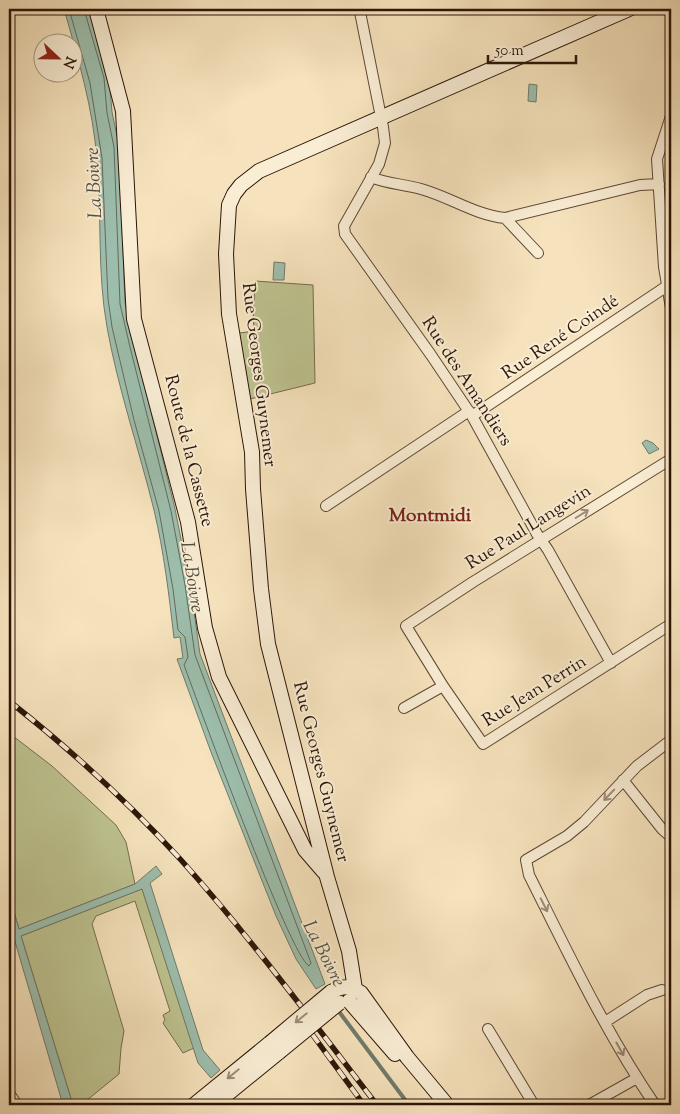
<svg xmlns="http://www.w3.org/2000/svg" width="680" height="1114" font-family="'Sorts Mill Goudy',serif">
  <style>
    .green { fill: #bdc390; stroke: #746c4c }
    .water { fill: #9dbead; stroke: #707a6b }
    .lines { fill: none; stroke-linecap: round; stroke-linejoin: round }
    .shore { stroke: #646a5a; stroke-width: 1 }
    .stream { stroke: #707a6b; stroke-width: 4 }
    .street-casing { stroke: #5e4835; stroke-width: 12 }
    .secondary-casing { stroke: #2c1508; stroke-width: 16 }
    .street { stroke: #f9edd4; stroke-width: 10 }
    .secondary { stroke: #f9edd4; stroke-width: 14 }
    .rail-casing { stroke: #2c1508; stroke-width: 5.5 }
    .rail { stroke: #f9edd4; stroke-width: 4; stroke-dasharray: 11; stroke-linecap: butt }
    .secondary-bridge-casing { stroke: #2c1508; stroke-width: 16; stroke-linecap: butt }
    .secondary-bridge { stroke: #f9edd4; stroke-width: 14 }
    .oneway { stroke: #9d8c78 }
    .labels { text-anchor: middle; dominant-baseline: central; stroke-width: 4; stroke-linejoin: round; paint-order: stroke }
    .street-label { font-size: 18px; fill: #2c1508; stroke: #f9edd4 }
    .water-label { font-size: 19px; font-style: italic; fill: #545042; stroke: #f9edd4 }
    .neighbourhood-label { font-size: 19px; font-weight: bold; fill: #7a1f14; stroke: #f9edd4 }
  </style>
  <rect width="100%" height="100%" fill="#f6e3bd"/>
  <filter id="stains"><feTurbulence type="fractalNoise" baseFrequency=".004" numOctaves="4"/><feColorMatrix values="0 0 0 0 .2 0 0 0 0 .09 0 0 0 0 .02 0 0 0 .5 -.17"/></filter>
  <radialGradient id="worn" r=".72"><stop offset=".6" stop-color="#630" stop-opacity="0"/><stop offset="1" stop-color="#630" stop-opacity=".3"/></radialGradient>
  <path class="green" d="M 255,281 L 313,285 L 315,383 L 250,399 L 239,333 L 255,331 L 253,320 Z
    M 9,733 L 52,766 L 116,825 L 126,842 L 135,884 L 19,929 L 9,895 Z
    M 142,889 L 194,1048 L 183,1053 L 163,1023 L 165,1020 L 163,1015 L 170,1011 L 135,901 L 96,916 L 92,924 L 124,1031 L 121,1048 L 119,1074 L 81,1105 L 73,1105 L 21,936 Z"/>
  <path class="water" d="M 64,9 L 89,9 L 109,77 L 112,112 L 119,146 L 125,303 L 135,346 L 175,509 L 190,584 L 200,654 L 325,984 L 316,989 L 296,959 L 276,916 L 211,752 L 177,659 L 183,658 L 180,637 L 174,638 C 169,595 164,552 154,510 C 139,449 118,389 107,327 C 97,272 102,216 97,160 C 93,108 78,58 64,9 Z
    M 529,84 L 537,85 L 536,102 L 528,101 Z
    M 274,262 L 285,263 L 284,280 L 273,280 Z
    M 646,440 L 653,443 L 659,449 L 649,454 L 642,443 Z
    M 156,866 L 162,874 L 150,883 L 203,1050 L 220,1070 L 211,1078 L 198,1063 L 142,889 L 21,936 L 73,1105 L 63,1105 L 9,921 L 9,895 L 19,929 L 135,884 Z"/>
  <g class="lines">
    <path class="shore" d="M 69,9 L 90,83 L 102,158 L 108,299 L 112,327 L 134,420 L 159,511 L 173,589 L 178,630 L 185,637 L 188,657 L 184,665 C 198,703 290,956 309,966 L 311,963 L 195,655 L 185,585 L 171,511 L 130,347 L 120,304 L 114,147 L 107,113 L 104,78 L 84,9"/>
    <path class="stream" d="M 337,1009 L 409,1105"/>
    <defs>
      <path id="street" d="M 362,9 L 360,12 L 383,127 L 385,143 L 379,164 L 344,226 L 345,234 L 431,355 L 472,416 L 537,534 L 548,550 L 611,663
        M 671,116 L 657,159 L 664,267 L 671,308
        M 371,177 C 387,184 404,184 421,189 C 450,197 475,215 505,218 L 640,185 L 659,184
        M 505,218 L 538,253
        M 472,416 L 667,286
        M 671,459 L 473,582 L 406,626 L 443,686 L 483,744 L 671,624
        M 326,506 L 469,411
        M 404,708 L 443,686
        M 623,780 L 662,829 L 671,837
        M 605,1022 L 647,995 L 662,990
        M 488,1029 L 534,1105
        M 9,1093 L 17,1105
        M 589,1105 L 637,1078
        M 655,1105 C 606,1033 568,953 529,875 L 526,860 L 567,836 L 584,822 L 637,766 L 671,740"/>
      <path id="secondary" d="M 96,9 L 123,111 L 134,319 L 188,522 L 205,628 L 219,677 L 305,850 L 324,872
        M 355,989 L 349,951 L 327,877 L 268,644 L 261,589 L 253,489 L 252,452 L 229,314 L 226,254 L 229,205 L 234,194 L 241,185 L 259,171 L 629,9
        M 331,992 C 342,986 350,985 361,993 L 407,1057 L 447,1105
        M 349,1001 L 395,1054
        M 194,1105 L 270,1043
        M 214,1105 L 279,1052"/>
    </defs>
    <use href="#street" class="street-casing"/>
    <use href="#secondary" class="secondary-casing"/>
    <use href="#street" class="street"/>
    <use href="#secondary" class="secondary"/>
    <defs>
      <path id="rail" d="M 9,701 C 70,749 128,802 181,860 C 251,938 313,1022 377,1105
        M 312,1034 L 364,1105"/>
    </defs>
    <use href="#rail" class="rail-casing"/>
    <use href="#rail" class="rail"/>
    <defs>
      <path id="secondary-bridge" d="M 270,1043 L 331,992
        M 279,1052 L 339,1003"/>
    </defs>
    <use href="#secondary-bridge" class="secondary-bridge-casing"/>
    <use href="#secondary-bridge" class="secondary-bridge"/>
  </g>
  <defs><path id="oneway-shaft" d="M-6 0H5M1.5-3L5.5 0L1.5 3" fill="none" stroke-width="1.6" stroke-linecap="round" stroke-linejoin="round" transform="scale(1.25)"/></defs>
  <g class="oneway">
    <use href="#oneway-shaft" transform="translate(582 514) rotate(-32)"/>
    <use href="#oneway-shaft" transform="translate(609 795) rotate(134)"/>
    <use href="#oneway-shaft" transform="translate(544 905) rotate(63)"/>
    <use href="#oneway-shaft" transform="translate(301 1018) rotate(141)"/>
    <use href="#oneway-shaft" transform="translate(620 1049) rotate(61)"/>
    <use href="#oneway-shaft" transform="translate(233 1074) rotate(141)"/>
  </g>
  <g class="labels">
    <g class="street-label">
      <text transform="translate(561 338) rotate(-34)">Rue René Coindé</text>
      <text transform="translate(258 375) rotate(83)">Rue Georges Guynemer</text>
      <text transform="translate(466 382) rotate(57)">Rue des Amandiers</text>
      <text transform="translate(188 451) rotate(76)">Route de la Cassette</text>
      <text transform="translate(529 528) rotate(-32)">Rue Paul Langevin</text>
      <text transform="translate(535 692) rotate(-32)">Rue Jean Perrin</text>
      <text transform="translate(320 772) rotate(76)">Rue Georges Guynemer</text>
    </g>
    <g class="water-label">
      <text transform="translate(95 183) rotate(-93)">La Boivre</text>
      <text transform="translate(191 577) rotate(81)">La Boivre</text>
      <text transform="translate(323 954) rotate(63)">La Boivre</text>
    </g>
    <g class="neighbourhood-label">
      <text x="430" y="516">Montmidi</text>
    </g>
  </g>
  <rect width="680" height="1114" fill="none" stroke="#f6e3bd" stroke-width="30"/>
  <rect x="10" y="10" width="660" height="1094" fill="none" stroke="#2c1508" stroke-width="2.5"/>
  <rect x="15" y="15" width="650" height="1084" fill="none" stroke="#2c1508"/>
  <g transform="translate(58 58) rotate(112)"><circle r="24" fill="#f9edd4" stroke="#a79782"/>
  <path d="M0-4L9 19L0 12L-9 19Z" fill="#8f2418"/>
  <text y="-8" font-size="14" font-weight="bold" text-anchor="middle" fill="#2c1508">N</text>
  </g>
  <path d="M488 55v8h88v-8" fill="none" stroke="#2c1508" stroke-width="2.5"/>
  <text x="495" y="55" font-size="15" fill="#2c1508" stroke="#f9edd4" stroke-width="4" paint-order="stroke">50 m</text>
  <rect width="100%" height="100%" filter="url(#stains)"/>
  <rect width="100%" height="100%" fill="url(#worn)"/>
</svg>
